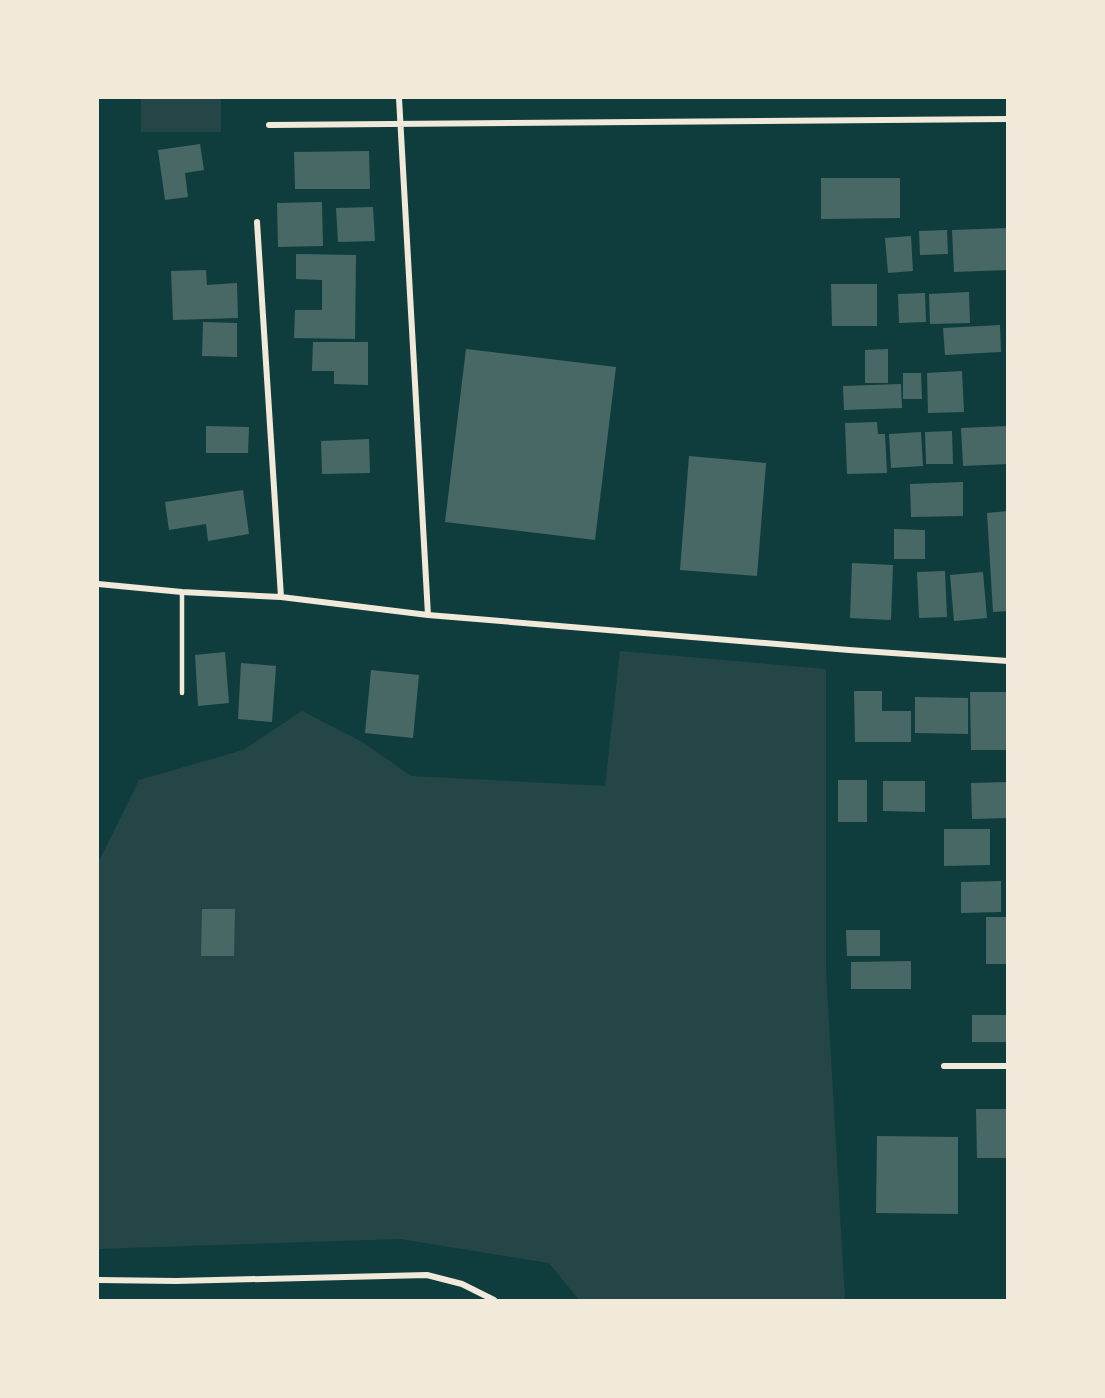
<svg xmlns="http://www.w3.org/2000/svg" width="1105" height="1398" font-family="Manrope,sans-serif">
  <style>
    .green { fill: #244646 }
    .building { fill: #486865 }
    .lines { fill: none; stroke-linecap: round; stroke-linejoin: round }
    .service { stroke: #f1e9da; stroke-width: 4.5 }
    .minor { stroke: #f1e9da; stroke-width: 6 }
  </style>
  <rect width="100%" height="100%" fill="#0f3d3e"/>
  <path class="green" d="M 141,98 L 221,98 L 221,132 L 141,132 Z
    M 620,651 L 826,669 L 826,972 L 845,1300 L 579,1300 L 549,1263 L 400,1239 L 98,1249 L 98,863 L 139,780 L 243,750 L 302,711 L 364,743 L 411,776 L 605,786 Z"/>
  <path class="building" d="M 200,144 L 204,170 L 185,173 L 188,197 L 165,200 L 158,150 Z
    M 369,151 L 370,189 L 295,189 L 294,152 Z
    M 821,178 L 900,178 L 900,218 L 821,219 Z
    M 322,202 L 323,246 L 278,247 L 277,203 Z
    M 373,207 L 375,241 L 338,242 L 336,208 Z
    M 1008,228 L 1008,270 L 954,272 L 952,230 Z
    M 947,230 L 948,254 L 920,255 L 919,231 Z
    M 911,236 L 913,271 L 888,273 L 885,238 Z
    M 296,254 L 356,255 L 355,339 L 294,338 L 295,310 L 322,310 L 322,280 L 296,279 Z
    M 206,270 L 207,285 L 237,283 L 238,318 L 173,320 L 171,271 Z
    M 831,284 L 877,284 L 877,326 L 832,326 Z
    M 969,292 L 970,323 L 930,324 L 929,294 Z
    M 925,293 L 926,322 L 899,323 L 898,294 Z
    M 203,322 L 237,323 L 237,357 L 202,356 Z
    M 1000,325 L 1001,352 L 945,355 L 943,328 Z
    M 313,342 L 368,342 L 368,385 L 334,384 L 334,371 L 312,371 Z
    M 466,349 L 616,367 L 595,540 L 445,522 Z
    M 888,349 L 888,383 L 865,383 L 865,350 Z
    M 962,371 L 964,412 L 928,413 L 927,373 Z
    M 903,373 L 921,373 L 922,399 L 903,399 Z
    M 901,384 L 902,408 L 844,410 L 843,386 Z
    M 877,422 L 878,434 L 885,434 L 887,473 L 847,474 L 845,423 Z
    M 206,426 L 249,427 L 248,453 L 206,453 Z
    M 1008,426 L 1008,464 L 963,466 L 961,428 Z
    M 952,431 L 953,464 L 926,464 L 925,432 Z
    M 921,432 L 923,466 L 891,468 L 889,434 Z
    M 369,439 L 370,473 L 322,474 L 321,441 Z
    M 689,456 L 766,463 L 757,576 L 680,570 Z
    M 963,482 L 963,516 L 911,517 L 910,484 Z
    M 243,490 L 249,534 L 208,541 L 206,524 L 169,530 L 165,502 Z
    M 1008,511 L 1008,611 L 993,612 L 987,513 Z
    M 894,529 L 925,530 L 925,559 L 894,559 Z
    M 852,563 L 893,565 L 891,620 L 850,618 Z
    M 945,571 L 947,617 L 919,618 L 917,572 Z
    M 983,572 L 987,618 L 954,621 L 950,575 Z
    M 225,652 L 229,703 L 198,706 L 195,655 Z
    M 241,663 L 276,666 L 272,722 L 238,719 Z
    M 371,670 L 419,675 L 413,738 L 365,733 Z
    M 854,691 L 882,691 L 882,711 L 911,711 L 911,742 L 855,742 Z
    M 970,692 L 1008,692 L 1008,750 L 971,750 Z
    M 915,697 L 968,698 L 968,734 L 915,733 Z
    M 838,780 L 867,780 L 867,822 L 838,822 Z
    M 883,781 L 925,781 L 925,812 L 883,811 Z
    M 1008,782 L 1008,818 L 972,819 L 971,783 Z
    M 944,829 L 990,829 L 990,865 L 944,866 Z
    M 1001,881 L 1001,912 L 961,913 L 961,882 Z
    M 202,909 L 235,909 L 234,956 L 201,956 Z
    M 986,917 L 1008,917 L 1008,964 L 986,964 Z
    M 846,930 L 880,930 L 880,956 L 847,956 Z
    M 911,961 L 911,989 L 851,989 L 851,962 Z
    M 972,1015 L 1008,1015 L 1008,1042 L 972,1042 Z
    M 976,1109 L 1008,1109 L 1008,1158 L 977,1158 Z
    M 877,1136 L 958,1137 L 958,1214 L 876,1213 Z"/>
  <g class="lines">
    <path class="service" d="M 182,693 L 182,592"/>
    <path class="minor" d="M 399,98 L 428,615
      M 269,125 L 1008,119
      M 257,222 L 281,597
      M 98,584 L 182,592 L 281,597 L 428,615 L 849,650 L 1008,661
      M 944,1066 L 1008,1066
      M 98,1280 L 176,1281 L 427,1275 L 462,1284 L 494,1300"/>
  </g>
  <rect width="1105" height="1398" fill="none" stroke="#f1e9da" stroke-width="198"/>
</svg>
